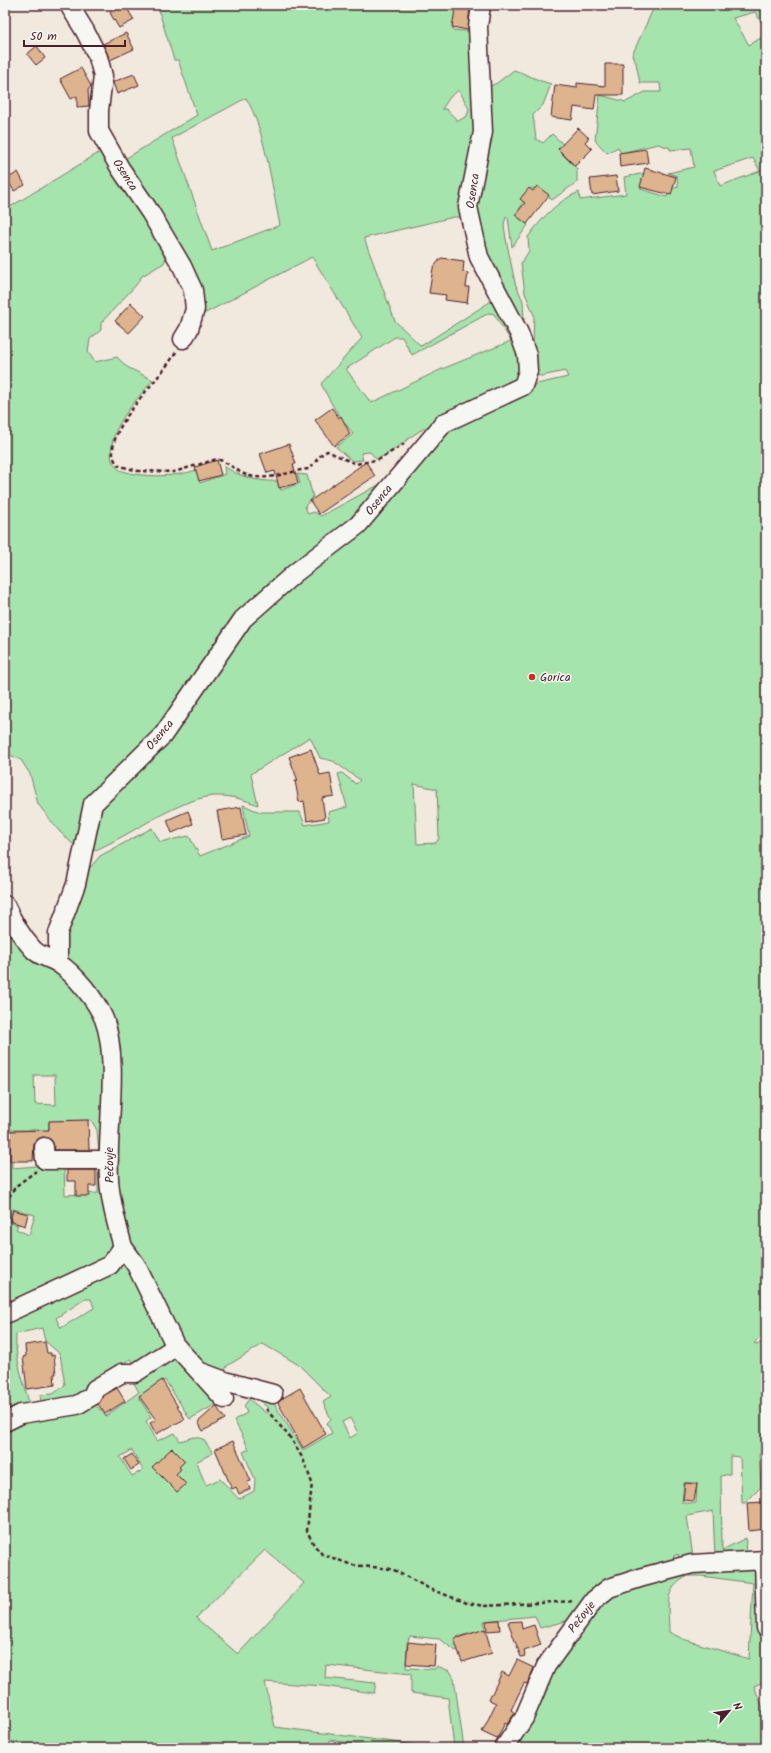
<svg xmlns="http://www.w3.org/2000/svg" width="771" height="1753" font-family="Kalam,sans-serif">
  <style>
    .green { fill: #a5e4ac; stroke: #78826c; fill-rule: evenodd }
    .building { fill: #deb48f; stroke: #4a1f2b }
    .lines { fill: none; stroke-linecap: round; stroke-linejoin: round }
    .minor-casing { stroke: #4a1f2b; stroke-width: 21 }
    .path { stroke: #4a1f2b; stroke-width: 2.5; stroke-dasharray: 4 3; stroke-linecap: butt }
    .minor { stroke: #f6f6f2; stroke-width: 18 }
    .poi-dot { fill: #c8321e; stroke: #f6f6f2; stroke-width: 1.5 }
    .labels { text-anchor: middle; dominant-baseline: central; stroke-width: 3; stroke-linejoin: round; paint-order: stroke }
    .street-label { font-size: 12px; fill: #4a1f2b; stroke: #f6f6f2 }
    .poi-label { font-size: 12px; fill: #4a1f2b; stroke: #f6f6f2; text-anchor: start }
  </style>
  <rect width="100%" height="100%" fill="#f1e9de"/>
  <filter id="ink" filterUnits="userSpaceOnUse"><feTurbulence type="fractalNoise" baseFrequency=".025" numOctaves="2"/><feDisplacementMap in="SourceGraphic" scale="8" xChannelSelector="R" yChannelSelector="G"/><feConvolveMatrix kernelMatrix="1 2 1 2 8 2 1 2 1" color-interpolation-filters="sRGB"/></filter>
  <g filter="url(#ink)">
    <path class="green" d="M 157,5 L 456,5 L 453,30 L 476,32 L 478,112 L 464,217 L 454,217 L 364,238 L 395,321 L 421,346 L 496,298 L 524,351 L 520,381 C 486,397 451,412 418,432 C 404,441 392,454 376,459 L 370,452 L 361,453 L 363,460 L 352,461 L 336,447 L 353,434 L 334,408 L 321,384 L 362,338 L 312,257 L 198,317 L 120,162 L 197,115 L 178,60 L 174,60 ZM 459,90 L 469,109 L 467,116 L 458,121 L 446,109 L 442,109 L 450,97 ZM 246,98 C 265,129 272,188 280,225 L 212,251 L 172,138 ZM 489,313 L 494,314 L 511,341 L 442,369 L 371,403 L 346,369 L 395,337 L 402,337 L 412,355 Z
      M 655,5 L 766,5 L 766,30 L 755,12 L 733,18 L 749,45 L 766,35 L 766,1332 L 754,1343 L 757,1345 L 766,1339 L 766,1454 L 759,1454 L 761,1487 L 745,1503 L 742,1503 L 740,1457 L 730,1456 L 730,1474 L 721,1476 L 722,1550 L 746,1538 L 745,1557 L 715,1557 L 713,1511 L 687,1516 L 693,1557 L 679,1563 L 678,1554 L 674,1556 L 671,1565 L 633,1577 L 577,1618 L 540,1628 L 535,1616 L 484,1621 L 485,1630 L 456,1637 L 458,1650 L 456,1651 L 439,1639 L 410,1636 L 407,1643 L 406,1668 L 435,1669 L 437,1666 L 450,1671 L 454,1678 L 464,1748 L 454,1748 L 448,1698 L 411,1693 L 411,1674 L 326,1665 L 325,1678 L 376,1683 L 374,1693 L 323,1686 L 265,1682 L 275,1727 L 441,1748 L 378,1748 L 330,1740 L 328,1748 L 5,1748 L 5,1425 L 93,1402 L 106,1416 L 139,1392 L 131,1378 L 174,1352 L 218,1403 L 190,1419 L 165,1380 L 139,1398 L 151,1417 L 146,1421 L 157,1441 L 175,1433 L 180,1441 L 194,1437 L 203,1439 L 213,1453 L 196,1462 L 206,1485 L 220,1479 L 239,1499 L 254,1491 L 255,1479 L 243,1452 L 249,1449 L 234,1420 L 247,1413 L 244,1406 L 249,1399 L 267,1414 L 268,1408 L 250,1393 L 272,1400 L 303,1450 L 332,1433 L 327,1423 L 331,1419 L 323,1402 L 331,1397 L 299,1365 L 263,1344 L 227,1366 L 222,1377 L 192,1359 L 138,1263 L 116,1206 L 114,1062 L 63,947 L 87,871 L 100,856 L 152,828 L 160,842 L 189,836 L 200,856 L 249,836 L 243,805 L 260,812 L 300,812 L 305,825 L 329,821 L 328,812 L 347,807 L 338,774 L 342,773 L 356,784 L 360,780 L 333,761 L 320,758 L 310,737 L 251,774 L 258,805 C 245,800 233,796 219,796 C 184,794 127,838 93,851 L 77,848 L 59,831 L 38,804 L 30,774 L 21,760 L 8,754 L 5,755 L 5,210 L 105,149 L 169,250 L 164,263 L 142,276 L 136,285 L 101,323 L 101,330 L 90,339 L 88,352 L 95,362 L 117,357 L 127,367 L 153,380 C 135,402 106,430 112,461 C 115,465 118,470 123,471 C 142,478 178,477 196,470 L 200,483 L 225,474 L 224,466 C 239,477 259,482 277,481 L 281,490 L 300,483 L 297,474 L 307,475 L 313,497 L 305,506 L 308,514 L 314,512 L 321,516 L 395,476 L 438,434 L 524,389 L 537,384 L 568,377 L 565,371 L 542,376 L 532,375 L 534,315 L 525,293 L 521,263 L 529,251 L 528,237 C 542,218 557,201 579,192 L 580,200 L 626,194 L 624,177 L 646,173 L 641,189 L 667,197 L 670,189 L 678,187 L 677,176 L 668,173 L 694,167 L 691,148 L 670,150 L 670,148 L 658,144 L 621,153 L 618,147 L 607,153 L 595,140 L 600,95 L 626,102 L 645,92 L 661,92 L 660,83 L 640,83 L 636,63 L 632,55 ZM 753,158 L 760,171 L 720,186 L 714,171 ZM 159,751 L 151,763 L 144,758 ZM 414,784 L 437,789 L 439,838 L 436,843 L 417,844 ZM 350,1418 L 358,1433 L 350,1438 L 342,1422 ZM 132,1450 L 143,1470 L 132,1476 L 120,1457 ZM 684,1483 L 697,1483 L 696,1503 L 682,1503 ZM 265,1550 L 304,1583 L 238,1654 L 196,1618 Z
      M 514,70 C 527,74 538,81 551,84 L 543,105 L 533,115 L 536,139 L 543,143 L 552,134 L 563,144 L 559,151 L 577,169 L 577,182 L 552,200 L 539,187 L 531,189 L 516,215 L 528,225 L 512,247 L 508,218 L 506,216 L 504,225 L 506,239 L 515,283 L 523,301 L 524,320 L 520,323 L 472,225 L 486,88 L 497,83 Z
      M 5,921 L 60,970 L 103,1028 L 106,1133 L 99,1153 L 97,1130 L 91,1120 L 49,1122 L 48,1145 L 36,1145 L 35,1130 L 12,1130 L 12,1168 L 64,1164 L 65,1195 L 98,1193 L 98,1167 L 102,1168 L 116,1228 L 113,1253 L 5,1310 ZM 34,1075 L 55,1075 L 56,1105 L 35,1104 ZM 13,1209 L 35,1215 L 29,1235 L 16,1229 L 18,1225 L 9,1222 Z
      M 124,1261 L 166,1345 L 137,1369 L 131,1359 L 111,1369 L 111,1378 L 90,1395 L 44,1406 L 41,1401 L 40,1395 L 53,1394 L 65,1385 L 60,1354 L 45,1341 L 42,1328 L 16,1334 C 14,1359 25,1383 30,1408 L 5,1418 L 5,1320 ZM 85,1299 L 91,1299 L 94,1308 L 61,1328 L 56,1318 Z
      M 761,1564 L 766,1632 L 766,1681 L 754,1686 L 766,1716 L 766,1748 L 511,1748 L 547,1678 L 601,1600 L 668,1573 ZM 688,1576 L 701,1576 L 753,1583 L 749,1659 L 683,1639 L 669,1632 C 669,1607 662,1589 688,1576 Z"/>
    <path class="building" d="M 125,5 L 134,20 L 119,28 L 110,13 Z
      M 456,5 L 470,5 L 468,30 L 452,27 Z
      M 126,33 L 134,49 L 110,60 L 103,44 Z
      M 37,46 L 45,58 L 36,65 L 27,54 Z
      M 605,64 L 623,64 L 623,95 L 596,95 L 594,110 L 574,107 L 572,120 L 551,117 L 555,85 L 577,88 L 577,83 L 605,86 Z
      M 81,68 L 91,86 L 88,90 L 89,106 L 77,107 L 77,96 L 71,99 L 60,79 Z
      M 134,74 L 139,85 L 117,94 L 113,82 Z
      M 578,128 L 589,138 L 585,142 L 592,149 L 575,166 L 558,149 Z
      M 646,149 L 648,163 L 620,167 L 619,153 Z
      M 645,168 L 676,177 L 671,195 L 640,187 Z
      M 18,172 L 25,185 L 14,191 L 7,179 Z
      M 616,176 L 618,191 L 592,195 L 590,179 Z
      M 537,186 L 549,195 L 527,224 L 515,215 L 525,203 L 520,199 L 529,188 L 533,191 Z
      M 441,258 L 464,261 L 463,272 L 468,273 L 466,287 L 469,287 L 467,303 L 445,300 L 446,295 L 429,293 L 433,268 Z
      M 131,303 L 145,316 L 129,333 L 115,321 Z
      M 332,408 L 339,418 L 341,416 L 350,434 L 334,446 L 315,420 Z
      M 289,444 L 296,464 L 293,464 L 298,483 L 279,488 L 275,471 L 267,473 L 260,454 Z
      M 217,460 L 221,475 L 199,481 L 195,467 Z
      M 366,462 L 375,476 L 319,514 L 310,501 Z
      M 311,749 L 320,775 L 330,773 L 334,796 L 322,798 L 325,818 L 307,821 L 304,801 L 299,802 L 295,781 L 298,781 L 289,757 Z
      M 241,807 L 246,835 L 222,839 L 217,811 Z
      M 188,811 L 193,824 L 172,833 L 167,820 Z
      M 88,1120 L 89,1150 L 55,1150 L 52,1141 L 43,1137 L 34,1143 L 33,1161 L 10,1161 L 10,1131 L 49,1130 L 49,1121 Z
      M 67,1170 L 96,1170 L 96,1186 L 89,1186 L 89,1196 L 76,1196 L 76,1181 L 67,1181 Z
      M 13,1210 L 28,1214 L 25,1226 L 10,1221 Z
      M 45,1342 L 47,1353 L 51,1353 L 51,1356 L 54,1355 L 56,1374 L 54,1374 L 55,1385 L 27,1389 L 23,1357 L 26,1356 L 25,1345 Z
      M 162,1380 L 185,1419 L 156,1434 L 150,1423 L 156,1420 L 139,1396 Z
      M 117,1388 L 125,1401 L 105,1414 L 98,1404 L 103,1396 Z
      M 300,1388 L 326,1434 L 303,1448 L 278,1403 L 283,1398 Z
      M 216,1406 L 225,1419 L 203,1431 L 198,1422 Z
      M 233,1441 L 251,1481 L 247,1482 L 250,1489 L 239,1494 L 236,1487 L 232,1489 L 215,1449 Z
      M 172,1448 L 185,1461 L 179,1467 L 181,1469 L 176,1474 L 186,1484 L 177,1492 L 152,1467 Z
      M 132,1454 L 139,1465 L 131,1470 L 124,1459 Z
      M 685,1483 L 697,1484 L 694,1501 L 683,1500 Z
      M 766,1502 L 766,1529 L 749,1531 L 747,1503 Z
      M 499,1620 L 500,1630 L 487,1631 L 486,1621 Z
      M 521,1621 L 522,1629 L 534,1625 L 541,1645 L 524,1651 L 525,1656 L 521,1657 L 508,1622 Z
      M 485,1629 L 492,1653 L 462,1662 L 454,1639 Z
      M 408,1642 L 436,1645 L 434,1666 L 406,1664 Z
      M 517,1660 L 534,1668 L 527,1684 L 524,1683 L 511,1710 L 515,1713 L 507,1724 L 505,1723 L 497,1739 L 482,1732 L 496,1703 L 489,1700 L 502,1672 L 509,1676 Z"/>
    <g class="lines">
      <defs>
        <path id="minor" d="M 69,5 L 85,31 L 98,57 L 103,76 L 99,111 L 99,131 L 120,168 L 150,212 L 182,266 L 193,290 L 195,309 L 189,329 L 183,339
          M 5,905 C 12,920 21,936 32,948 C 39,957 49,957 58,963 C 75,974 96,1000 104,1019 C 120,1061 106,1132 109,1179 C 110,1201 117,1225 123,1247 L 110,1265 L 5,1314
          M 58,963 L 58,933 L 76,884 L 93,804 L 163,735 L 243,619 L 295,573 L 358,525 L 444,423 L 523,386 L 528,371 L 527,355 L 519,333 L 479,257 L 468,207 L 483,132 L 478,27 L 481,5
          M 44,1147 L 45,1160 L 109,1160
          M 123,1247 L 136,1265 L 175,1345 L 224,1399
          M 201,1372 L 228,1382 L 273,1394
          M 5,1422 L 21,1414 L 77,1405 L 92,1396 L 95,1389 L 122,1373 L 135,1373 L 169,1351 L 175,1345
          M 764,1560 L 766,1628
          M 504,1748 L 524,1718 L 546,1666 L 594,1600 L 609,1588 L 643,1577 L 692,1564 L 766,1560"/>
      </defs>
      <use href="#minor" class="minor-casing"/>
      <path class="path" d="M 176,352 C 161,379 110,423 113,454 C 113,458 116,462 117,465 L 138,471 L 174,472 L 217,459 C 229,462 237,473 250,476 C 270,481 289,471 309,469 L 321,455 L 327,451 L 356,464 L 380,459 L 404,444
        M 5,1203 L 16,1186 L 36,1171
        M 266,1409 L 292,1440 L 303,1459 L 312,1483 L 307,1531 L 314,1545 L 322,1554 L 352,1565 L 392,1569 L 430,1589 L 467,1603 L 484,1606 L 575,1601"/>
      <use href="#minor" class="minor"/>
    </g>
  </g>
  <circle class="poi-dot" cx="532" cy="677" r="4"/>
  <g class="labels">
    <g class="street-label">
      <text transform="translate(125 175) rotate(57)">Osenca</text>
      <text transform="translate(473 191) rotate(-82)">Osenca</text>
      <text transform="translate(379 500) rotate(-51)">Osenca</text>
      <text transform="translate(160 735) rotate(-50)">Osenca</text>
      <text transform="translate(110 1165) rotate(-91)">Pečovje</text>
      <text transform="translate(582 1617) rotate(-52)">Pečovje</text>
    </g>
    <g class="poi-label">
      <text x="540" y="677">Gorica</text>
    </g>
  </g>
  <rect width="771" height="1753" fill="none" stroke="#f6f6f2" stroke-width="20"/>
  <rect x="10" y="10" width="751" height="1733" fill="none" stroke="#4a1f2b" stroke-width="1.5" filter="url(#ink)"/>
  <g transform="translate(729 1711) rotate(61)" stroke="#f6f6f2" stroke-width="3" paint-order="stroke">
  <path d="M0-3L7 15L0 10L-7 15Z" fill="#4a1f2b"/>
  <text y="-6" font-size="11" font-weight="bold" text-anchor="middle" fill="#4a1f2b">N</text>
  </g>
  <path d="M24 40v6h101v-6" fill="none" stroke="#4a1f2b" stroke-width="2"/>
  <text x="30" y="40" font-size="12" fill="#4a1f2b" stroke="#f6f6f2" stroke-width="3" paint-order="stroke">50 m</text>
</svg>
